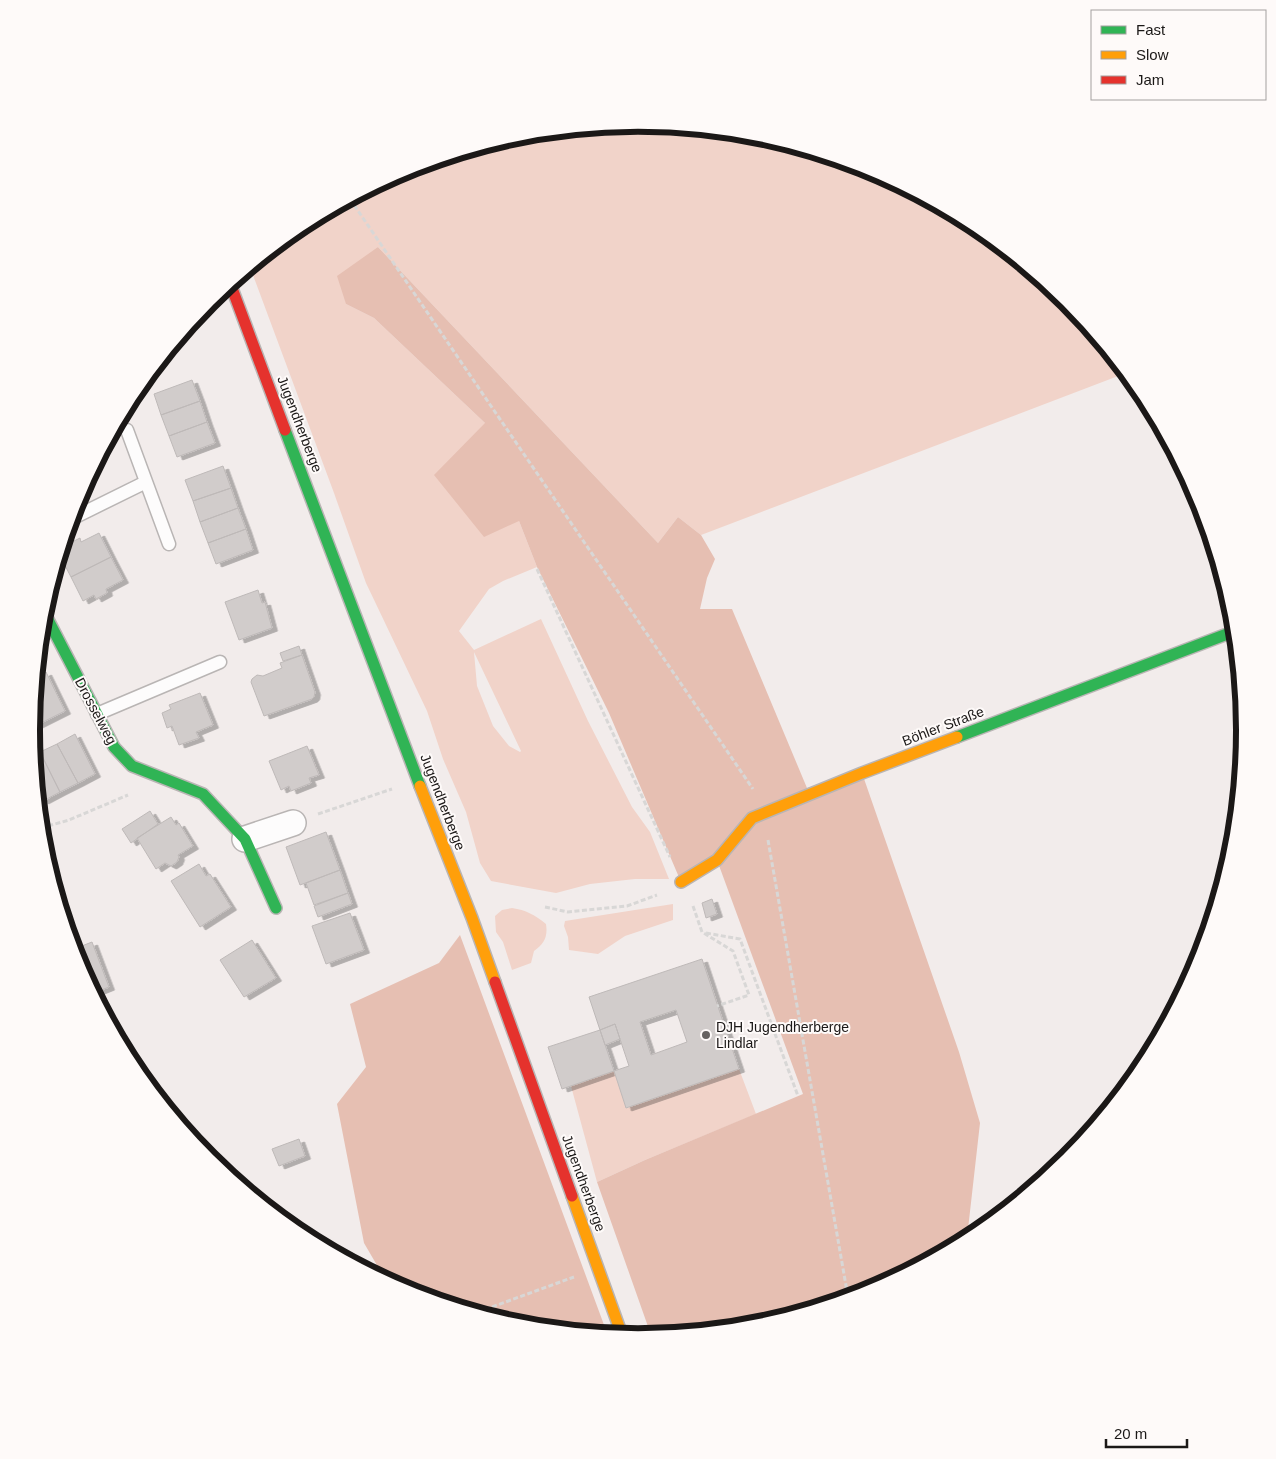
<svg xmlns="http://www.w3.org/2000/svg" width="1276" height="1459" font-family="Helvetica,sans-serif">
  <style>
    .green { fill: #f1d3c9; fill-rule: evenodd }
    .forest { fill: #e6bfb2 }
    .building { fill: #d1cccb; stroke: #beb9b8; fill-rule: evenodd; filter: url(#shadow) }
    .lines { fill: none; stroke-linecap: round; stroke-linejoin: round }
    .lane-casing { stroke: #b9b5b4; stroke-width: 15 }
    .street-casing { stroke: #b9b5b4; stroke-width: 28 }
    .fast-casing { stroke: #b9b5b4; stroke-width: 14 }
    .slow-casing { stroke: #b9b5b4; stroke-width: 14 }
    .jam-casing { stroke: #b9b5b4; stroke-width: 14 }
    .path { stroke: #d8d7d6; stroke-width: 3; stroke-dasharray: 5 2.5; stroke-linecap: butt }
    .lane { stroke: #fdfcfc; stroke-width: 12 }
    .street { stroke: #fdfcfc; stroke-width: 25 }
    .fast { stroke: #30b455; stroke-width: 11 }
    .slow { stroke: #ff9f0a; stroke-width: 11 }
    .jam { stroke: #e5322d; stroke-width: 11 }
    .poi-dot { fill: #666261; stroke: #fefaf9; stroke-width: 2 }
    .labels { text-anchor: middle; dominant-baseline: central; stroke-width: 4; stroke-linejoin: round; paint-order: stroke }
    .street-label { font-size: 14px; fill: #1b1817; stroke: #fefaf9 }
    .poi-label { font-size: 14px; fill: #1b1817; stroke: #fefaf9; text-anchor: start }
    .rim { fill: none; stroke: #1b1817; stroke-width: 6 }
  </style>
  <defs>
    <filter id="shadow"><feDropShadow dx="5.5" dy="3" stdDeviation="0" flood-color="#0004"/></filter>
  </defs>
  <rect width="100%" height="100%" fill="#f2eceb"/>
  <path class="green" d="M 638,123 L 757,134 L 870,169 L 975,225 L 1067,301 L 1126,373 L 701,535 L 678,517 L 658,543 L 378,247 L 346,304 L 374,318 L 485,423 L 519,521 L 537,567 L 503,581 L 489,589 L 459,631 L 474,650 L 541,619 L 588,721 L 632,807 L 650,832 L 669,879 L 635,879 L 590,884 L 556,893 L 491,881 L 480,863 L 466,812 L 443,759 L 427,711 L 366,583 L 334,493 L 250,267 L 301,225 L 406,169 L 520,134 ZM 474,652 L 521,751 L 520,752 L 509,746 L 493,726 L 477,686 Z
    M 673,904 L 673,920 L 625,936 L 598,954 L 569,950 L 568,937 L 564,926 L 565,921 Z
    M 512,908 C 526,910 535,915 546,924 C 548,937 544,944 534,951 L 531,963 L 512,970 L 503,942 L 496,932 L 495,916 L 502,910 Z
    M 739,1069 L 756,1114 L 645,1160 L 597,1182 L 571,1086 L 614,1071 L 627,1108 Z"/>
  <path class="forest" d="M 378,247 L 658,543 L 678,517 L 701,535 L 715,559 L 707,578 L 700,609 L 732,609 L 807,788 L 862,773 L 959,1052 L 980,1123 L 967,1238 L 870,1290 L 756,1325 L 651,1335 L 597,1182 L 645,1160 L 803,1094 L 717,860 L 681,882 L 609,713 L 537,567 L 519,521 L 484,537 L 434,475 L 485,423 L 374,318 L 346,304 L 337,276 Z
    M 460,935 L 607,1333 L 519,1325 L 406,1290 L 385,1279 L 364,1243 L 337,1104 L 366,1067 L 350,1004 L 439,963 Z"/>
  <path class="building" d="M 192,380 L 200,401 L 161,415 L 154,394 Z
    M 200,401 L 207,422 L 169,436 L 161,415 Z
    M 207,422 L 215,443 L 177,457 L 169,436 Z
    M 223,466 L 231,488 L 193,501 L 185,480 Z
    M 231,488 L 238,508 L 200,522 L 193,501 Z
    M 238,508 L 246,529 L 208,543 L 200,522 Z
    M 246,529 L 253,550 L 216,564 L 208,543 Z
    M 99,533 L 111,557 L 71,577 L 60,556 L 61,552 L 70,548 L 68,544 L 80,538 L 81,542 Z
    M 111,557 L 123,580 L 106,589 L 107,593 L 96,599 L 94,595 L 83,601 L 71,577 Z
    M 258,590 L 262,603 L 265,602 L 272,628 L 239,640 L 225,602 Z
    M 299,646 L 302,655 L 283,661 L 280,653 Z
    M 302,655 L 315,692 L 314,697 L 312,699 L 264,716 L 251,682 L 252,679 L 257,675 L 263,676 L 282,668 L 280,663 Z
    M 46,672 L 65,711 L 31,728 L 36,677 Z
    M 200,693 L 213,725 L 196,732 L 199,738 L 179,745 L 172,726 L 167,728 L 162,713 L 171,709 L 169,705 Z
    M 75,734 L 95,774 L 78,783 L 57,744 Z
    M 57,744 L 78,783 L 60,792 L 40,752 Z
    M 307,746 L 319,775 L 309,778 L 311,783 L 291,791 L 289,786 L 281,790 L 269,761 Z
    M 40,752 L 60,792 L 43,801 L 37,790 L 34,756 Z
    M 150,811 L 158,824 L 131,843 L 122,829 Z
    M 171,817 L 176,825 L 179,823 L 193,846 L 178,855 L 179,857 L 177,862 L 171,866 L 165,863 L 156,869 L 137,838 Z
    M 326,832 L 340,870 L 300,885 L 286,847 Z
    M 199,864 L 206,876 L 210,874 L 231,907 L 200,927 L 171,881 Z
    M 340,870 L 348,893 L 314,905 L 306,883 Z
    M 348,893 L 352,904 L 318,917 L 314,906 Z
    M 712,899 L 717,914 L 706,918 L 702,903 Z
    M 350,913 L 364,950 L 326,964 L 312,926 Z
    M 252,940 L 276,978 L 244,997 L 220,960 Z
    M 92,942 L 109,987 L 94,993 L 77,961 L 74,949 Z
    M 702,959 L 739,1069 L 626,1108 L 614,1071 L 629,1066 L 615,1024 L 600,1030 L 589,997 ZM 676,1010 L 687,1042 L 651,1055 L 640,1022 Z
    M 615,1024 L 620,1039 L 605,1045 L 600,1030 Z
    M 600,1030 L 614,1071 L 562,1089 L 548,1047 Z
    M 299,1139 L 305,1156 L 279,1166 L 272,1149 Z"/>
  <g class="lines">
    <defs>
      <path id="lane" d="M 127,430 L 169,544
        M 71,519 L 146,482
        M 97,714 L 220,662"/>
      <path id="street" d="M 245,839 L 293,823"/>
      <path id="fast" d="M 285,430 L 420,786
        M 43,610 L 114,747 L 132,766 L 203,794 L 245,839 L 276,908
        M 957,737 L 1235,631"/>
      <path id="slow" d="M 420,786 L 472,918 L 495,982
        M 681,882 L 717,860 L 752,818 L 862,773 L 957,737
        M 572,1196 L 622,1335"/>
      <path id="jam" d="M 230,283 L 285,430
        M 495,982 L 572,1196"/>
    </defs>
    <use href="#lane" class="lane-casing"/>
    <use href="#street" class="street-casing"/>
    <use href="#fast" class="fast-casing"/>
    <use href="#slow" class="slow-casing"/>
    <use href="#jam" class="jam-casing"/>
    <path class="path" d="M 350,199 L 491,406 L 753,789
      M 537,569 L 670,857
      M 318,814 L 392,789
      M 41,828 L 69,820 L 128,795
      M 768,840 L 848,1297
      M 693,906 L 702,932 L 733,951 L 749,995 L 717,1006
      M 545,907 L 568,912 L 627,906 L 657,895
      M 706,933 L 740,939 L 798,1096
      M 478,1312 L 574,1277"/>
    <use href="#lane" class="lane"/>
    <use href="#street" class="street"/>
    <use href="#fast" class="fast"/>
    <use href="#slow" class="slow"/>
    <use href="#jam" class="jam"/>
  </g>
  <circle class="poi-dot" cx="706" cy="1035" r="5"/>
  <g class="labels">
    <g class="street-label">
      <text transform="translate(300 424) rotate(69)">Jugendherberge</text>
      <text transform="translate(96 711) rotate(62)">Drosselweg</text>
      <text transform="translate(943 726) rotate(-21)">Böhler Straße</text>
      <text transform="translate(443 802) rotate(69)">Jugendherberge</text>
      <text transform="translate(584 1183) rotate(70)">Jugendherberge</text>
    </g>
    <g class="poi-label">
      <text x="716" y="1027">DJH Jugendherberge<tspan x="716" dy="16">Lindlar</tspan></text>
    </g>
  </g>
  <path d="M0 0H1276V1459H0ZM40 730a598 598 0 1 1 1196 0a598 598 0 1 1-1196 0Z" fill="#fefaf9" fill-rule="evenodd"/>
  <path class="rim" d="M40 730a598 598 0 1 1 1196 0a598 598 0 1 1-1196 0Z"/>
  <rect x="1091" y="10" width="175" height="90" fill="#fefaf9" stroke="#a3a09f"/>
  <rect x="1101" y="26" width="25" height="8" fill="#30b455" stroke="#a3a09f"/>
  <text x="1136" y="35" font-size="15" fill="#1b1817">Fast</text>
  <rect x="1101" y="51" width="25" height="8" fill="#ff9f0a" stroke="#a3a09f"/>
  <text x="1136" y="60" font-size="15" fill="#1b1817">Slow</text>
  <rect x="1101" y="76" width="25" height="8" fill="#e5322d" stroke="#a3a09f"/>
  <text x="1136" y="85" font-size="15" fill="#1b1817">Jam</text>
  <path d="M1106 1439v8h81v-8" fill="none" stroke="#1b1817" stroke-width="2.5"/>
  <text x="1114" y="1439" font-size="15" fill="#1b1817" stroke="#fefaf9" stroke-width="4" paint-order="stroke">20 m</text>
</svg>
